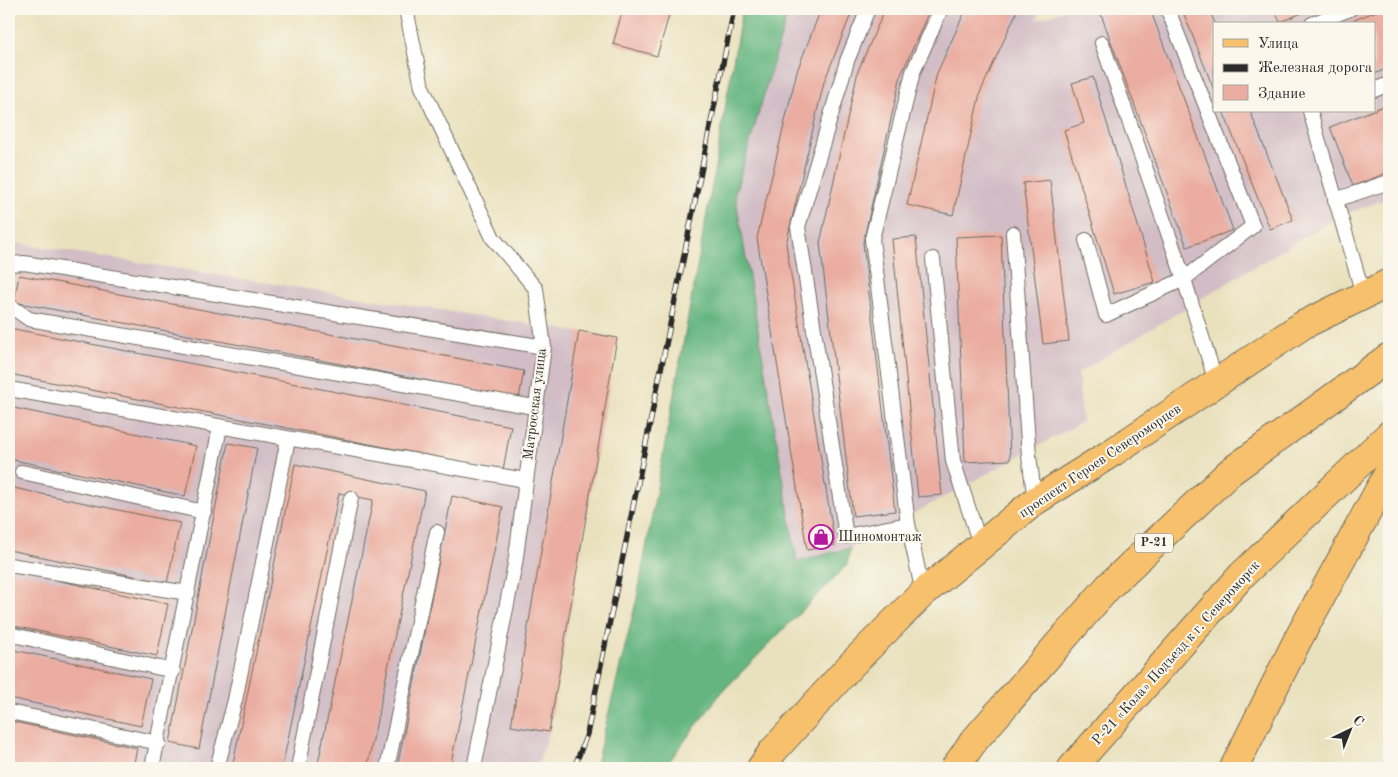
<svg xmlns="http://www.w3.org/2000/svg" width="1398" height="777" font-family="'Old Standard TT',serif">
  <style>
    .industrial { fill: #d2bdc6; fill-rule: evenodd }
    .forest { fill: #65b580; stroke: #487056 }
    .building { fill: #ebada1 }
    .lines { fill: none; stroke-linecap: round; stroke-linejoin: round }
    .lane-casing { stroke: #6e6b5e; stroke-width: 16 }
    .primary-casing { stroke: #6e6b5e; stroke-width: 30 }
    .lane { stroke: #fff; stroke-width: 14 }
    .primary { stroke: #f7c06c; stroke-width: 28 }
    .rail-casing { stroke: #2b2b2b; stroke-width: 5.5 }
    .rail { stroke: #fbf7ec; stroke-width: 4; stroke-dasharray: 11; stroke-linecap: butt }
    .labels { text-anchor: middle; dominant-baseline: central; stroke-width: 4; stroke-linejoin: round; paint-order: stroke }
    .shield { fill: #fbf7ec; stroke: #696865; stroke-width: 1 }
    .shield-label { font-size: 12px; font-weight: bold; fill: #2b2b2b }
    .street-label { font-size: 14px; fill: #2b2b2b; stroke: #fbf7ec }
    .poi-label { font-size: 14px; fill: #2b2b2b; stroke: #fbf7ec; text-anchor: start }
  </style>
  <rect width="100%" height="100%" fill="#fbf7ec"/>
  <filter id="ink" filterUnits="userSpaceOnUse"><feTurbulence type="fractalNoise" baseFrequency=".02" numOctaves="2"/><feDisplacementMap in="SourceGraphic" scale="10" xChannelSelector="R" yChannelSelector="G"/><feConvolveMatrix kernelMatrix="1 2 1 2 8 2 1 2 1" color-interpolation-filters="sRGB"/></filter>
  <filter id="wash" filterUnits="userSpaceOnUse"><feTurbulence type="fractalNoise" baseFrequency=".0096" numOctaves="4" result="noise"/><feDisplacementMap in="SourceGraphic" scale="20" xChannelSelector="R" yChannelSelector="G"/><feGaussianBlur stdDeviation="1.12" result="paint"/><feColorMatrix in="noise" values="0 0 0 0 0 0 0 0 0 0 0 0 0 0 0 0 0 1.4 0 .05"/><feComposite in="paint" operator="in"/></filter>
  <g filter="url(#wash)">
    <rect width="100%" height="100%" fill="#e9e1bd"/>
    <path class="industrial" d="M 789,9 L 1041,9 L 1037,20 L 1067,9 L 1389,9 L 1389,198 L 1337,217 L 1078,373 L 1082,422 L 850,548 L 797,563 L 735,193 ZM 1214,24 L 1374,24 L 1374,111 L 1214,111 Z
      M 9,242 L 617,338 L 549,732 L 537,768 L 9,768 Z"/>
    <path class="forest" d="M 742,9 L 789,9 L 735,193 L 797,562 L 850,548 L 847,565 L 721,693 L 664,768 L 595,768 L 637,598 L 712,185 Z"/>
    <g id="blocks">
      <path class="building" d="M 623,9 L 671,9 L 657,56 L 613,44 Z
        M 821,9 L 853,9 L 824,82 L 786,244 L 835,545 L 807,550 L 757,238 L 797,71 Z
        M 885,9 L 930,9 L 901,75 L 863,243 L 895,511 L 853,516 L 820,243 L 858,71 Z
        M 966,9 L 1018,9 L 980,93 L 953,215 L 907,205 L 937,73 Z
        M 1099,9 L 1121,9 L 1122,12 L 1130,9 L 1150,9 L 1233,230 L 1187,247 Z
        M 1182,9 L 1209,9 L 1215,24 L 1214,90 Z
        M 1274,9 L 1312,9 L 1280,22 Z
        M 1381,9 L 1389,9 L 1389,68 L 1374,74 L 1374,24 L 1345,24 Z
        M 1093,77 L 1155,282 L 1114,294 L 1064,130 L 1084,123 L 1072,83 Z
        M 1389,104 L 1389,172 L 1353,186 L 1330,127 Z
        M 1223,111 L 1250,111 L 1293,220 L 1270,229 Z
        M 1050,180 L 1069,341 L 1043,344 L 1023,183 Z
        M 1001,235 L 1010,460 L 965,462 L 956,237 Z
        M 916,237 L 942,495 L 918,497 L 892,239 Z
        M 19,275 L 524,371 L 519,398 L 14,302 Z
        M 9,328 L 511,426 L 503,470 L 9,374 Z
        M 579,331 L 617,338 L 549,732 L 511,726 Z
        M 9,407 L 196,446 L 185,496 L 9,459 Z
        M 228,443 L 257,448 L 199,749 L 170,743 Z
        M 295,464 L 425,491 L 367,768 L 317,768 L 373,500 L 339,493 L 282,768 L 232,768 Z
        M 9,487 L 180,523 L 167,583 L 9,550 Z
        M 452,496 L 503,507 L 450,768 L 397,768 Z
        M 9,570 L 168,604 L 157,656 L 9,625 Z
        M 9,649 L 151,679 L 141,726 L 9,698 Z
        M 9,721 L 137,748 L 133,768 L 9,768 Z"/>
    </g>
  </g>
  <g filter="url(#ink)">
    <use href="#blocks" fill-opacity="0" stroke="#6e6b5e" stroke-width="1"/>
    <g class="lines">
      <defs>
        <path id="lane" d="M 406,9 L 422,87 L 493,238 L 536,289 L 544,347 L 515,564 L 474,768
          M 868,9 L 847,61 L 798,227 L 846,536 L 908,524 L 923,593
          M 1312,24 L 1350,9
          M 1102,43 L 1184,279 L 1216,382
          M 1374,90 L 1389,84
          M 1310,111 L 1363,294
          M 1335,200 L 1389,182
          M 1013,233 L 1029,456 L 1035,501
          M 1086,240 L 1106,315 L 1184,279 L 1253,226 L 1168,10
          M 933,259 L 953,461 L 981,547
          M 9,264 L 24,263 L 544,347
          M 9,305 L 29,319 L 534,407
          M 9,389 L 525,480
          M 22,472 L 204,512
          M 908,524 L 872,239 L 913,72 L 941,9
          M 9,565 L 188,593
          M 9,634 L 173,671
          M 9,712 L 159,743
          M 152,768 L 220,427
          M 217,768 L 235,700 L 288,439
          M 298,768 L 351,498
          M 387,768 L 437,532"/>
        <path id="primary" d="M 761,768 L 773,751 L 852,664 L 923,593 L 1035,501 L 1113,452 L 1303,325 L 1389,283
          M 955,768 L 973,742 L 1109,586 L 1230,472 L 1389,357
          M 1072,768 L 1242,575 L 1389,435
          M 1234,768 L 1296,643 L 1389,472"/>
      </defs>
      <use href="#lane" class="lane-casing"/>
      <use href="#primary" class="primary-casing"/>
      <use href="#lane" class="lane"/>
      <use href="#primary" class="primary"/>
      <defs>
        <path id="rail" d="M 574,768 L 587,734 L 734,9"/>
      </defs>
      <use href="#rail" class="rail-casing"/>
      <use href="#rail" class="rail"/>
    </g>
  </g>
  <defs>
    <symbol id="shop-ring" viewBox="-11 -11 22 22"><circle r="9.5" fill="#fbf7ec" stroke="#b5179e" stroke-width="1.5"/><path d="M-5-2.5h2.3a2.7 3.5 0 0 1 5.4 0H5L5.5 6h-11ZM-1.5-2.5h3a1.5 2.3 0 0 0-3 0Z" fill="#b5179e"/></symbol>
  </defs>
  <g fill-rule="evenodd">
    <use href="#shop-ring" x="807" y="523" width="28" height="28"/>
  </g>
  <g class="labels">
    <rect class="shield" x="1135" y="533.5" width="38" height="19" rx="4"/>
    <g class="shield-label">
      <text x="1154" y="543">Р-21</text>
    </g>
    <g class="street-label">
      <text transform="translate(535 404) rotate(-83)">Матросская улица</text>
      <text transform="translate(1100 461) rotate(-34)">проспект Героев Североморцев</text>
      <text transform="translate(1176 653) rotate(-48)">Р-21 «Кола» Подъезд к г. Североморск</text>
    </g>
    <g class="poi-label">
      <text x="838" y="537">Шиномонтаж</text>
    </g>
  </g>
  <rect width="1398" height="777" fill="none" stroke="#fbf7ec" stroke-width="30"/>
  <rect x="1213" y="22" width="162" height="90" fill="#fbf7ec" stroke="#a8a59f"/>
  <rect x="1223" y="39" width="25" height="8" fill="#f7c06c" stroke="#a8a59f"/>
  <text x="1258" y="48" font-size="15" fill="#2b2b2b">Улица</text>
  <rect x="1223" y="64" width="25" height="8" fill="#2b2b2b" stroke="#a8a59f"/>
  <text x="1258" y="72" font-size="15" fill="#2b2b2b">Железная дорога</text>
  <rect x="1223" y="85" width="25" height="15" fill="#ebada1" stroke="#a8a59f"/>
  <text x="1258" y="98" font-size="15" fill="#2b2b2b">Здание</text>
  <g transform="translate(1350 730) rotate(43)" stroke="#fbf7ec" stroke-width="4" paint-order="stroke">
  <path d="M0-4L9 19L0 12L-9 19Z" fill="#2b2b2b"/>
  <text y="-8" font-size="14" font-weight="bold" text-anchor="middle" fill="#2b2b2b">С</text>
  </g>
</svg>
